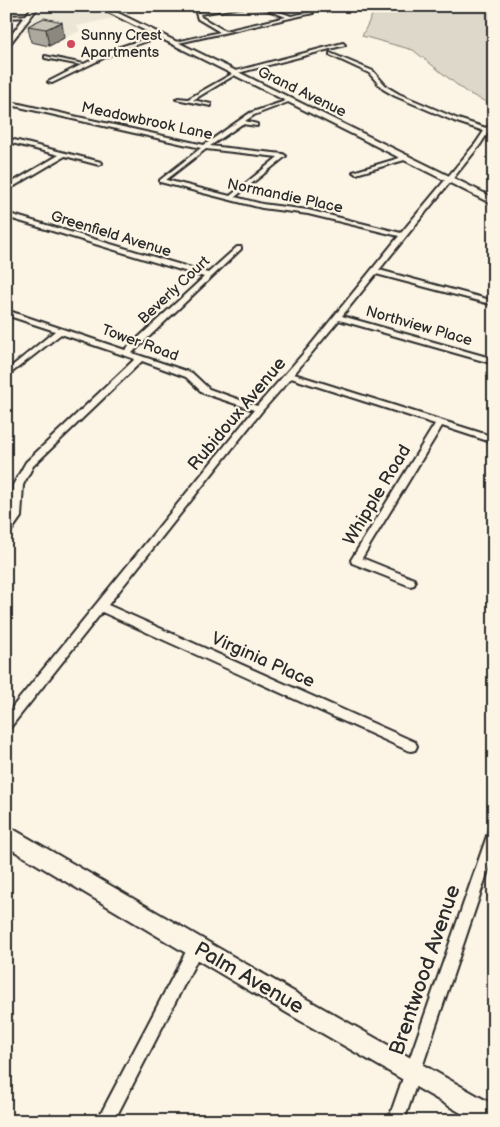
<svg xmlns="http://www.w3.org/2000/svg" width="500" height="1127" font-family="'Balsamiq Sans',sans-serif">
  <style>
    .built { fill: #ece6d7 }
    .green { fill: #ded8ca; stroke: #84827a }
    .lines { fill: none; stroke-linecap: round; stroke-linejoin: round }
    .street-casing { stroke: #2b2b2b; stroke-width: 4 }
    .secondary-casing { stroke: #2b2b2b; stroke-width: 4 }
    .street { fill: #fcf5e5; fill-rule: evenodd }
    .secondary { fill: #fcf5e5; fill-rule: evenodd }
    .wall { fill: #aca89d; stroke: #2b2b2b }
    .shaded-wall { fill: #8c8880; stroke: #2b2b2b }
    .building { fill: #c8c3b7; stroke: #2b2b2b }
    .poi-dot { fill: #d1495b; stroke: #fcf5e5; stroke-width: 2 }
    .labels { text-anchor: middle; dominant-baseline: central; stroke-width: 4.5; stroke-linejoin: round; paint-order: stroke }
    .far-poi-label { font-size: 15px; fill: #2b2b2b; stroke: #fcf5e5; text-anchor: start }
    .far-street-label { font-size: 15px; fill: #2b2b2b; stroke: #fcf5e5 }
    .street-label { font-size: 18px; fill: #2b2b2b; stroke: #fcf5e5 }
    .near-street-label { font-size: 21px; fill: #2b2b2b; stroke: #fcf5e5 }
  </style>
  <rect width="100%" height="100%" fill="#fcf5e5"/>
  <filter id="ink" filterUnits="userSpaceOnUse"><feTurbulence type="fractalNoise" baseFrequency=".02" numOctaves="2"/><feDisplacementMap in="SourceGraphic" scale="10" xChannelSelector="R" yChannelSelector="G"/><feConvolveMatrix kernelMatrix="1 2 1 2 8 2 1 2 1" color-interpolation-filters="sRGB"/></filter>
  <g filter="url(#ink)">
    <path class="built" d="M 43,6 L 92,6 L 114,18 L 77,26 L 80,31 L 64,38 L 24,32 Z"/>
    <path class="green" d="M 373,6 L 494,6 L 494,106 L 466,92 L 413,50 L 362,36 L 375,9 Z"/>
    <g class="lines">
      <defs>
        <path id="street" d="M 226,6 L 263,6 L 291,16 L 311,12 L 313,13 L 174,44 L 172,43 L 220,32 L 198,19 L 196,13 ZM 242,7 L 265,9 L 286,17 L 225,31 L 201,17 L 200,14 Z
          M 30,15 L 29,17 L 6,18 L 6,16 Z
          M 157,35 L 161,36 L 118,51 L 52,83 L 48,82 L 81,65 L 45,58 L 45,56 L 84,64 L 114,49 Z
          M 343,43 L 345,45 L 238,73 L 193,100 L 211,104 L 211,106 L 176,99 L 178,98 L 188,99 L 232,74 L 232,72 Z
          M 330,53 L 373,71 L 387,87 L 399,94 L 458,119 L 486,128 L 494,123 L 494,128 L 489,131 L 480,145 L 379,270 L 494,301 L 494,305 L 376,274 L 342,316 L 494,359 L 494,364 L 339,320 L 294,374 L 494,437 L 494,443 L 442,426 L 362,558 L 414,579 L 415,582 L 414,585 L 410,586 L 352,563 L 351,560 L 435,424 L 291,378 L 262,411 L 108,605 L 415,742 L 417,746 L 415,750 L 411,751 L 407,750 L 102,612 L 10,728 L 6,729 L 6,715 L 254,410 L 203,393 L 186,377 L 142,361 L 33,466 L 23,485 L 21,517 L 9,534 L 6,534 L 6,523 L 11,516 L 13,485 L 26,462 L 135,359 L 61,334 L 6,377 L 6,371 L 55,331 L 6,315 L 6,310 L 125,350 L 204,277 L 6,217 L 6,213 L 208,273 L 237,247 L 241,247 L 241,249 L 132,353 L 192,373 L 209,389 L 257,406 L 309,347 L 399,236 L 308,214 L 262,208 L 160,182 L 160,180 L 201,148 L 6,104 L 6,101 L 204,145 L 250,113 L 291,99 L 291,101 L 254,115 L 245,121 L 257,124 L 257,126 L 242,124 L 210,146 L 283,154 L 286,156 L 235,197 L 262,204 L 308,210 L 401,233 L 476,143 L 484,131 L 454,121 L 395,96 L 383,89 L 369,73 L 330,55 ZM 206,149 L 278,157 L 230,196 L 166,180 Z
          M 10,139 L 101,162 L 102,163 L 99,165 L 65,156 L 6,191 L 6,186 L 59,155 L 8,142 L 7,141 Z
          M 406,156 L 408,157 L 408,159 L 356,174 L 353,172 Z
          M 494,827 L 494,853 L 404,1121 L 388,1121 L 488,833 L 489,828 Z
          M 196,940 L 201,942 L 203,947 L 201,952 L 114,1121 L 97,1121 L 191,942 Z"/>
        <path id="secondary" d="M 33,6 L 39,6 L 6,49 L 6,42 Z
          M 96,6 L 104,6 L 494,198 L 494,205 Z
          M 6,825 L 303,997 L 494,1105 L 494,1121 L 475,1121 L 287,1013 L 6,846 Z"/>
      </defs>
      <use href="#street" class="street-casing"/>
      <use href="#secondary" class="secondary-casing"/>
      <use href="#street" class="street"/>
      <use href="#secondary" class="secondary"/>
    </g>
    <path class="wall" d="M 44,18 L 64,38 L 49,46 L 31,42 L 28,26 Z"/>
    <path class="shaded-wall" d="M 62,22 L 64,38 L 49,46 L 46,29 Z"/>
    <path class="building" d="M 44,18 L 62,22 L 46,29 L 28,26 Z"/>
  </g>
  <circle class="poi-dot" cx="71" cy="44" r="5"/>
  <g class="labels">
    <g class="far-poi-label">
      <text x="81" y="35">Sunny Crest<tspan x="81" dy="17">Apartments</tspan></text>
    </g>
    <g class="far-street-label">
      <text transform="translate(302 92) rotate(26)">Grand Avenue</text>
      <text transform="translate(147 121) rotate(12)">Meadowbrook Lane</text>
      <text transform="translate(285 196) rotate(12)">Normandie Place</text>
      <text transform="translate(111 234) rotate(17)">Greenfield Avenue</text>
      <text transform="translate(174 290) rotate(-43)">Beverly Court</text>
      <text transform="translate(419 326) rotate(16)">Northview Place</text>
      <text transform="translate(140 343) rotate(20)">Tower Road</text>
    </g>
    <g class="street-label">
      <text transform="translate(237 414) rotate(-50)">Rubidoux Avenue</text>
      <text transform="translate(377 495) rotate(-59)">Whipple Road</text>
      <text transform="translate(263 660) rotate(24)">Virginia Place</text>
    </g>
    <g class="near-street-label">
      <text transform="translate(425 970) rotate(-71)">Brentwood Avenue</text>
      <text transform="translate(249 978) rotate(30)">Palm Avenue</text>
    </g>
  </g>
  <rect width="500" height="1127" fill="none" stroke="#fcf5e5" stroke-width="25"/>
  <rect x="12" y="12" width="475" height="1102" fill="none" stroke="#2b2b2b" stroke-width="2" filter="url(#ink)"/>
</svg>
